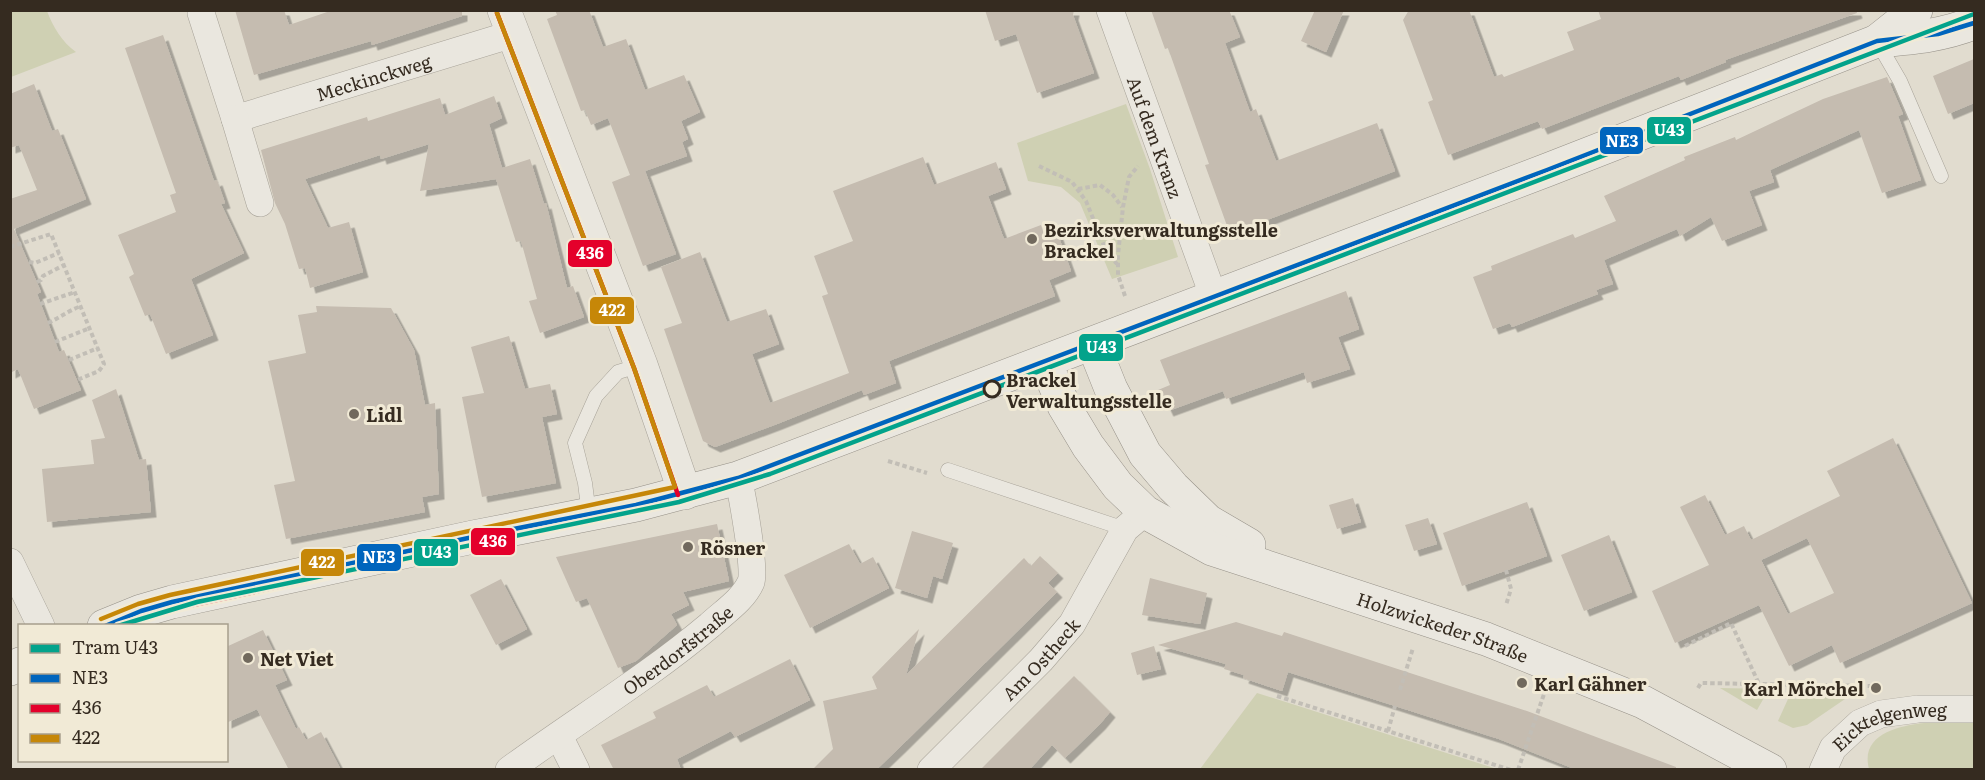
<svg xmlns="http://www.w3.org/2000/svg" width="1985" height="780" font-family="Literata,serif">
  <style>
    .green { fill: #cfd0b3 }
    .building { fill: #c5bcb0; fill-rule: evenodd; filter: url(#shadow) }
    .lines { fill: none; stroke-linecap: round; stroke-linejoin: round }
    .service-casing { stroke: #a7a298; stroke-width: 15 }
    .minor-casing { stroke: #a7a298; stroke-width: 28 }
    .tertiary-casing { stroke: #a7a298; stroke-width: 34 }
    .secondary-casing { stroke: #969188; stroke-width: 34 }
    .path { stroke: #c2beb6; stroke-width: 4; stroke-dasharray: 4.5 3; stroke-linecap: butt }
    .service { stroke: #eae7df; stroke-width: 14 }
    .minor { stroke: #eae7df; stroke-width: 27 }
    .tertiary { stroke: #eae7df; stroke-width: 33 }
    .secondary { stroke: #eae7df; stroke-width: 33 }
    .bus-1-casing { stroke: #f1ead6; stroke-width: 9 }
    .bus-2-casing { stroke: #f1ead6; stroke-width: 9 }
    .bus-3-casing { stroke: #f1ead6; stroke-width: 9 }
    .bus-1 { stroke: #0065bd; stroke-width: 4.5 }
    .bus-2 { stroke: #e4002b; stroke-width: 4.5 }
    .bus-3 { stroke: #c68708; stroke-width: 4.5 }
    .tram-1-casing { stroke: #f1ead6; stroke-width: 9 }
    .tram-1 { stroke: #03a38b; stroke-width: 4.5 }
    .poi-dot { fill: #71695d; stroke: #f1ead6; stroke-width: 2 }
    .stop-dot { fill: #f1ead6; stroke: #352b20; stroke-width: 3 }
    .labels { text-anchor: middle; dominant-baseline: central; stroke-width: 6; stroke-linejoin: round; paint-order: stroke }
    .street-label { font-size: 18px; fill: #352b20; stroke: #f1ead6 }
    .poi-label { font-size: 18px; font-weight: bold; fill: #352b20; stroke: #f1ead6; text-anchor: start }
    .stop-label { font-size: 18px; font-weight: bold; fill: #352b20; stroke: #f1ead6; text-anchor: start }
    .line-badge { stroke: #f1ead6; stroke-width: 2 }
    .badge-label { font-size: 16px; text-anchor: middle; font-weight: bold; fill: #fff }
  </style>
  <defs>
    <filter id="shadow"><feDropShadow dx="5.5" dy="5.5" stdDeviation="0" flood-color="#0004"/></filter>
  </defs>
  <rect width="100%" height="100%" fill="#e1dccf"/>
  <path class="green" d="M 11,10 L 47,11 C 53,27 62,42 76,52 L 11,77 Z
    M 1126,104 L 1150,169 L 1178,257 L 1112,279 L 1080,203 L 1061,187 L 1028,181 L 1017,143 Z
    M 1720,688 L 1769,689 L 1757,710 Z
    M 1801,689 L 1841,691 L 1845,699 L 1807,725 L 1793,728 L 1778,721 L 1788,699 L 1799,699 Z
    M 1257,693 L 1497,769 L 1200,769 Z
    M 1924,723 L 1974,723 L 1974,769 L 1869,769 C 1860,735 1897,726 1924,723 Z"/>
  <path class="building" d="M 235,10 L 284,10 L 289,25 L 333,10 L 462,10 L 462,16 L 372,45 L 371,41 L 254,75 Z
    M 555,10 L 589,10 L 603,47 L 626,39 L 645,90 L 684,75 L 700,112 L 681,121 L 688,139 L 682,142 L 687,156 L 645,171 L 676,254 L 643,266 L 612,182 L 630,175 L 608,118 L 591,125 L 585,110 L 581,111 L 547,19 L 557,15 Z
    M 985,10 L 1074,10 L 1073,15 L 1094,73 L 1037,93 L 1016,34 L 995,41 Z
    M 1151,10 L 1229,10 L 1240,37 L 1225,43 L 1250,112 L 1256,109 L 1276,161 L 1377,123 L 1395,171 L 1230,234 L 1205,165 L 1209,164 L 1168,48 L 1165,49 Z
    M 1315,10 L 1344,10 L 1326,52 L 1301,41 Z
    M 1409,10 L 1469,10 L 1494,77 L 1502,74 L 1504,77 L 1574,50 L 1567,32 L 1601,19 L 1598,10 L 1856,10 L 1857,13 L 1725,60 L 1726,62 L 1681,80 L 1679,76 L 1542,129 L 1538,121 L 1448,155 L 1428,102 L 1433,100 L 1403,20 Z
    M 163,35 L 214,181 L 217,180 L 225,203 L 221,204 L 244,253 L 191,279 L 213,335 L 166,354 L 150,314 L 145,316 L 129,277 L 134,274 L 118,235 L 176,212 L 170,195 L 176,193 L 125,48 Z
    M 1974,59 L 1974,103 L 1948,114 L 1933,76 Z
    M 1887,77 L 1903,114 L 1898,116 L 1921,180 L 1882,193 L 1859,130 L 1770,170 L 1774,182 L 1749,191 L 1762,225 L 1722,241 L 1711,217 L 1680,236 L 1677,229 L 1604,260 L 1613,284 L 1596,290 L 1598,294 L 1512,327 L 1510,323 L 1493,329 L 1473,277 L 1492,270 L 1491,266 L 1573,234 L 1575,238 L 1616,221 L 1604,196 L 1685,160 L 1684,157 L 1735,137 L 1736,140 L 1823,99 Z
    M 34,84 L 52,131 L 58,129 L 86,199 L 14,229 L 41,292 L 37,294 L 59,352 L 64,350 L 81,390 L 34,409 L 18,369 L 10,373 L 10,199 L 37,190 L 19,145 L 10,148 L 10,94 Z
    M 494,96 L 502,118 L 489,124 L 502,168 L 530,159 L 544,204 L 546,203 L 567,288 L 573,286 L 584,317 L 540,333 L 529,301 L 537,299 L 521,241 L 516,242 L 496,179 L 420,191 L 429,144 L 381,159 L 380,155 L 305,179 L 328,228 L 349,222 L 363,272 L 310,288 L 305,268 L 299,269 L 285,224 L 275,203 L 261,150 L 367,117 L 368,121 L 440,98 L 445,115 Z
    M 923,157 L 934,185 L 996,162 L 1006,189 L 988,196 L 1004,239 L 1041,225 L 1044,234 L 1056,229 L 1071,271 L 1049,280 L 1055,296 L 889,361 L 896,383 L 864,395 L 862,390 L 777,424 L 715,447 L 703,441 L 664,329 L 682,323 L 661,267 L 700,252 L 727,322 L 766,309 L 779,344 L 752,354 L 770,403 L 849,373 L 822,296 L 828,294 L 814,256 L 853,241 L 833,191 Z
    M 1346,291 L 1359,329 L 1338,337 L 1350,369 L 1307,383 L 1304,372 L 1226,399 L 1223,391 L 1168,411 L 1158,390 L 1170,385 L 1160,360 Z
    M 316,306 L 391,308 L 414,350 L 425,405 L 435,403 L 439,494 L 422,497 L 425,512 L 286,539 L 274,485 L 295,481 L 268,361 L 306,353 L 298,315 L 317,312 Z
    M 509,336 L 525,389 L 550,384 L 557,414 L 542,417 L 556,483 L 482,497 L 462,397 L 484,393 L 471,347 Z
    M 116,389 L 139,460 L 146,459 L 151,512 L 47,522 L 42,469 L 94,464 L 91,440 L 105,438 L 92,400 Z
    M 1893,438 L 1972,603 L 1840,663 L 1832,645 L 1789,666 L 1759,605 L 1675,643 L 1652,591 L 1709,565 L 1680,507 L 1705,495 L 1725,535 L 1744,526 L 1751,540 L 1840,496 L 1827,471 ZM 1807,538 L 1834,593 L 1788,614 L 1761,560 Z
    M 1353,498 L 1361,522 L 1337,529 L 1329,505 Z
    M 1527,502 L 1547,556 L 1462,586 L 1443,533 Z
    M 1428,518 L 1437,544 L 1414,551 L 1405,525 Z
    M 717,524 L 729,581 L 683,592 L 689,605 L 671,614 L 677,625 L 636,661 L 618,668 L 587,598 L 576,602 L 556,557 Z
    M 912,531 L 953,543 L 942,579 L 933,576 L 927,598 L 895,588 Z
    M 1609,535 L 1632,592 L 1584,611 L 1561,555 Z
    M 849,544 L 860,564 L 873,557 L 889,588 L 810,628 L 784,575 Z
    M 1040,556 L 1058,573 L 1048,583 L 1057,592 L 899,748 L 876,770 L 812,770 L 833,749 L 823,701 L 877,689 L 872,677 L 919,629 L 906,675 L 1024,558 L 1031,566 Z
    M 1150,578 L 1207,593 L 1200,624 L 1142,615 Z
    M 501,579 L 527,629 L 496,645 L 470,595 Z
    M 1236,622 L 1282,636 L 1284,632 L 1527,711 L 1676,767 L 1676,770 L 1577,770 L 1499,739 L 1288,672 L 1282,691 L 1243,678 L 1244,675 L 1224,669 L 1226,664 L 1158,645 Z
    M 263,630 L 287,680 L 275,685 L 296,729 L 299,727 L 306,740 L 321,732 L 341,770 L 289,770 L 257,709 L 226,723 L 226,647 Z
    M 1154,646 L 1161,669 L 1137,675 L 1131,653 Z
    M 790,659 L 810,700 L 735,737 L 731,731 L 677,759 L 681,770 L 614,770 L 601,745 L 656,718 L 653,712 L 707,685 L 714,697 Z
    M 1074,676 L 1110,712 L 1100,724 L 1065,758 L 1052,745 L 1029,770 L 980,770 Z"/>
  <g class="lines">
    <defs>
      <path id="service" d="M 1878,43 L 1900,81 L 1941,176
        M 948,470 L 1125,529
        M 589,514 L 585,483 L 575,443 L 596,396 L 618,372 L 641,365"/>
      <g id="minor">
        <path id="s1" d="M 1110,10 L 1214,298"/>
        <path id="s2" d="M 201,13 L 235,119 L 513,34"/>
        <path d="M 235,119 L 260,203"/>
        <path d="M 10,562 L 41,626"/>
        <path d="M 559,736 L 576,770"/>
        <path id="s3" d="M 509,770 C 576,721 647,678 710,625 C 724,612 743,600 751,582 C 756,571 742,494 738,478"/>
        <path id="s4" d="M 931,770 L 1041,660 L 1072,624 L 1125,529 L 1145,512"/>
        <path id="s5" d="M 1823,770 L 1833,748 L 1860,723 L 1881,714 L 1918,709 L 1974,709"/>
      </g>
      <path id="tertiary" d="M 504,10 L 641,365 L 685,493"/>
      <g id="secondary">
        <path d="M 1877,41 C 1912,38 1941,36 1974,23"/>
        <path d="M 1093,344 L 1111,389 L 1145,454 L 1173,487 L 1208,521 L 1249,545"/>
        <path id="s6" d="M 1045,362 L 1064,406 L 1088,446 L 1118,486 L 1145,512 L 1212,549 L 1486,639 L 1643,702 L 1770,770"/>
        <path d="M 104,626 L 141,611 L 172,602 L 473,537 L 636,505 L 738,478 L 1547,170 L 1877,41 L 1916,10"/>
        <path d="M 10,669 L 20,664"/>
      </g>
    </defs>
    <use href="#service" class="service-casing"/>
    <use href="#minor" class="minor-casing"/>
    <use href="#tertiary" class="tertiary-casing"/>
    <use href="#secondary" class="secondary-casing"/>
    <path class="path" d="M 1039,166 L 1072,182 L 1086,201 L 1107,253 L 1117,264
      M 1078,189 L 1100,185 L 1113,195 L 1122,207
      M 10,247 L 51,234 L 104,364 L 99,371 L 77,380
      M 29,262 L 35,263 L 59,253
      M 37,282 L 41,280 L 43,276 L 64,265
      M 1125,296 L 1118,275 L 1118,255 L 1123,207 L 1129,177 L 1138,166
      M 40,304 L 75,292
      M 48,323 C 59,318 68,311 81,306
      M 55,342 L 90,328
      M 69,360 L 98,348
      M 888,461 L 927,473
      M 1506,570 L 1511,589 L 1506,605
      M 1685,646 L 1731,623 L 1759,684
      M 1698,688 L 1701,683 L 1874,686
      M 1400,690 L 1413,648
      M 1277,696 L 1511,770
      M 1388,731 L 1395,706
      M 1518,770 L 1544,694"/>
    <use href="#service" class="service"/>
    <use href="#minor" class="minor"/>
    <use href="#tertiary" class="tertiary"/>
    <use href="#secondary" class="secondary"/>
    <defs>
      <path id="bus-1" d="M 105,626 L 141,611 L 172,602 L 473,537 L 636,505 L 738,478 L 1547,170 L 1877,41 L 1938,34 L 1974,23"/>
      <path id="bus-2" d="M 497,13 L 634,368 L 678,495
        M 125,626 L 174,609 L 687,500"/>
      <path id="bus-3" d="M 101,619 L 138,604 L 170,595 L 675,487 L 634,368 L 497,13"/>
    </defs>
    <use href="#bus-1" class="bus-1-casing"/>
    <use href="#bus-2" class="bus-2-casing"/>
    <use href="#bus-3" class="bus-3-casing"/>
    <use href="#bus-1" class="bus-1"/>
    <use href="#bus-2" class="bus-2"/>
    <use href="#bus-3" class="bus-3"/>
    <defs>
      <path id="tram-1" d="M 118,626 L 197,602 L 679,502 L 770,474 L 1974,14"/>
    </defs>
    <use href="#tram-1" class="tram-1-casing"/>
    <use href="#tram-1" class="tram-1"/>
  </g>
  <g class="poi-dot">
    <circle cx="1032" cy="239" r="6"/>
    <circle cx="354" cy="414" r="6"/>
    <circle cx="688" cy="547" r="6"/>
    <circle cx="248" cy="658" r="6"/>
    <circle cx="1522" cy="683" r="6"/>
    <circle cx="1876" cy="688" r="6"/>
  </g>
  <circle class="stop-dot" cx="992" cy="389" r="8"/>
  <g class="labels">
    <g class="street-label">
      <text stroke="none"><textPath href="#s2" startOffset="256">Meckinckweg</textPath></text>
      <text stroke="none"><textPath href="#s1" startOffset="135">Auf dem Kranz</textPath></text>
      <text stroke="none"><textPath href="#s6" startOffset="502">Holzwickeder Straße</textPath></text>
      <text stroke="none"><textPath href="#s3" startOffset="207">Oberdorfstraße</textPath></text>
      <text stroke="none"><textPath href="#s4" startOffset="156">Am Ostheck</textPath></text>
      <text stroke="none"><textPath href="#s5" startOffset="88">Eicktelgenweg</textPath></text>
    </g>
    <g class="poi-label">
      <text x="1044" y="229">Bezirksverwaltungsstelle<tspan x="1044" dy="21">Brackel</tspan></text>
      <text x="366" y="414">Lidl</text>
      <text x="700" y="547">Rösner</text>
      <text x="260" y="658">Net Viet</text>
      <text x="1534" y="683">Karl Gähner</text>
      <text x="1864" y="688" text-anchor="end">Karl Mörchel</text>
    </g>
    <g class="stop-label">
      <text x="1006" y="379">Brackel<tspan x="1006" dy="21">Verwaltungsstelle</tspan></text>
    </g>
  </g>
  <g class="line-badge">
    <rect x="1646" y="116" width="46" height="29" rx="6" fill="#03a38b"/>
    <rect x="1599" y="126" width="45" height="29" rx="6" fill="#0065bd"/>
    <rect x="567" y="239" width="46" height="29" rx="6" fill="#e4002b"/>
    <rect x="589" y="296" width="46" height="29" rx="6" fill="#c68708"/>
    <rect x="1078" y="333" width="46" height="29" rx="6" fill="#03a38b"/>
    <rect x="470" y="527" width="46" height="29" rx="6" fill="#e4002b"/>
    <rect x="413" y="538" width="46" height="29" rx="6" fill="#03a38b"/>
    <rect x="356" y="543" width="46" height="29" rx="6" fill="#0065bd"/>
    <rect x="300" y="548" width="45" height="29" rx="6" fill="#c68708"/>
  </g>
  <g class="badge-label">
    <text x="1669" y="136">U43</text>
    <text x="1622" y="147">NE3</text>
    <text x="590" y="259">436</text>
    <text x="612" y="316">422</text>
    <text x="1101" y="353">U43</text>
    <text x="493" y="547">436</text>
    <text x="436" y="558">U43</text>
    <text x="379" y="563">NE3</text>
    <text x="322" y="568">422</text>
  </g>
  <rect width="1985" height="780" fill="none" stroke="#352b20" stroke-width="24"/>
  <rect x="18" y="624" width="210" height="138" fill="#f1ead6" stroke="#a69e8d" stroke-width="1.5"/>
  <rect x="30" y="644" width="30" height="9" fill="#03a38b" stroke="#a69e8d" stroke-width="1.5"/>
  <text x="72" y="654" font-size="18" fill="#352b20">Tram U43</text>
  <rect x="30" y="674" width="30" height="9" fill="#0065bd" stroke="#a69e8d" stroke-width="1.5"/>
  <text x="72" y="684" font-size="18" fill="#352b20">NE3</text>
  <rect x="30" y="704" width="30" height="9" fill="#e4002b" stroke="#a69e8d" stroke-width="1.5"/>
  <text x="72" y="714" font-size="18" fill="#352b20">436</text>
  <rect x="30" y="734" width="30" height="9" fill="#c68708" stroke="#a69e8d" stroke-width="1.5"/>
  <text x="72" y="744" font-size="18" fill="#352b20">422</text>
</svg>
